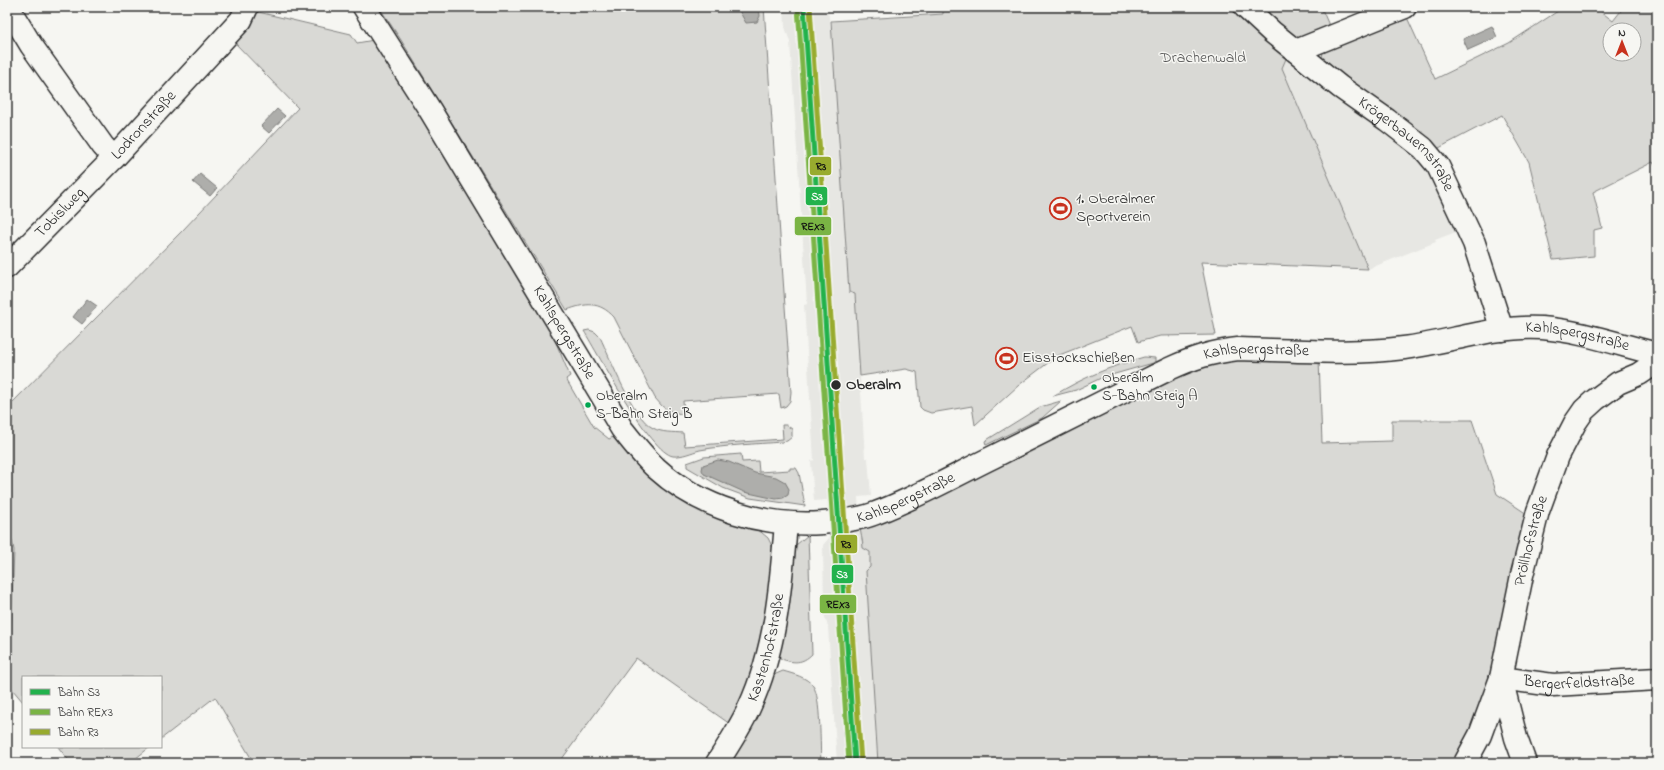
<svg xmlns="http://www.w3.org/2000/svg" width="1664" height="770" font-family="'Indie Flower',sans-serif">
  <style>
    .built { fill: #e7e7e3 }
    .green { fill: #d9d9d5; stroke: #828280; fill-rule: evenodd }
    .water { fill: #aeaeab; stroke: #7a7a78 }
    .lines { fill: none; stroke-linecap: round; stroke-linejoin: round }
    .minor-casing { stroke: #2b2b2b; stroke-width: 25 }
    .minor { stroke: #f6f6f2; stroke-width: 22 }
    .rail-1-casing { stroke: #f6f6f2; stroke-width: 8 }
    .rail-2-casing { stroke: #f6f6f2; stroke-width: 8 }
    .rail-3-casing { stroke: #f6f6f2; stroke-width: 8 }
    .rail-1 { stroke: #22b24c; stroke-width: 5 }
    .rail-2 { stroke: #7ab444; stroke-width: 5 }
    .rail-3 { stroke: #98ab2e; stroke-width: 5 }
    .stop-dot { fill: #2b2b2b; stroke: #f6f6f2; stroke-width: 1.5 }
    .bus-dot { fill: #00a651; stroke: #f6f6f2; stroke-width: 1.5 }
    .labels { text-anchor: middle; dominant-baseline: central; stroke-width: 3; stroke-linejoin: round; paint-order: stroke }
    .bus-label { font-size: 15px; fill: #2b2b2b; stroke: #f6f6f2; text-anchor: start }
    .park-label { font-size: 16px; fill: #565656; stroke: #f6f6f2 }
    .street-label { font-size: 16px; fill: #2b2b2b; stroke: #f6f6f2 }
    .poi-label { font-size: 16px; fill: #2b2b2b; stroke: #f6f6f2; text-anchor: start }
    .stop-label { font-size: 16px; font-weight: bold; fill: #2b2b2b; stroke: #f6f6f2; text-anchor: start }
    .line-badge { stroke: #f6f6f2; stroke-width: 1.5 }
    .badge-label { font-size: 11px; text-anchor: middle; font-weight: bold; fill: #fff }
    .pale-badge-label { font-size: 11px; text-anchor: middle; font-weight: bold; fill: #111 }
  </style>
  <rect width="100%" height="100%" fill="#f6f6f2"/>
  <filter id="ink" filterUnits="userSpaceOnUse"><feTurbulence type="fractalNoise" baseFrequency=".025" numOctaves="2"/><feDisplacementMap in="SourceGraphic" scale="8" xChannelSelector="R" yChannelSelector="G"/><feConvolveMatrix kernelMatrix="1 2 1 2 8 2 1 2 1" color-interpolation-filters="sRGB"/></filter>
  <g filter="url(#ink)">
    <path class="built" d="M 784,7 L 827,7 L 833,38 L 849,292 L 855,294 L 865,458 L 868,458 L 871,496 L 858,497 L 860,532 L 863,538 L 863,548 L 870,552 L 875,720 L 878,763 L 837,763 L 828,627 L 824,614 L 823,545 L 829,538 L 827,500 L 814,501 L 811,461 L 814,460 L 804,305 L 807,304 L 790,42 L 785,27 Z
      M 1288,54 L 1424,160 L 1461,230 L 1435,240 L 1436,242 L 1368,269 L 1282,68 Z"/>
    <path class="green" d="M 379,7 L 764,7 L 791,392 L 790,401 L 786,406 L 781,408 L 779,394 L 683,401 L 684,415 L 667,410 L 662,406 L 655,398 L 614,317 C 599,301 586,303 567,310 L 401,40 Z
      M 943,7 L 1232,7 L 1265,38 L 1288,54 L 1282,68 L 1368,269 L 1201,262 L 1216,335 L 1160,336 L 1138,342 L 1132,326 L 1057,356 L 1019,385 L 975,425 L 972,406 L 931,413 L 923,410 L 920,407 L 917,372 L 906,369 L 860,376 L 855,294 L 849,292 L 831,21 L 943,14 Z
      M 1256,7 L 1321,7 L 1331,30 L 1297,39 Z
      M 1564,7 L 1595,7 L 1613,21 L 1624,7 L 1657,7 L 1657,169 L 1653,162 L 1593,192 L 1602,228 L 1594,230 L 1594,256 L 1553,260 L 1529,162 L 1502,115 L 1437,149 L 1324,64 L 1322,58 L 1323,51 L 1405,13 L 1435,79 L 1509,43 ZM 1610,30 L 1634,30 L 1634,54 L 1610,54 Z
      M 254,11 L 351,34 L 357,43 L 374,40 L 551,331 L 570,376 L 566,379 L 594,427 L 609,439 L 613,437 L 647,474 L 674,494 L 714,517 L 750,527 L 761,532 L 768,538 L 772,546 L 774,555 L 772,592 L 754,676 L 730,724 L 636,658 L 559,763 L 254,763 L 215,697 L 161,739 L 161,677 L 23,677 L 23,702 L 7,683 L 12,601 L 14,550 L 7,518 L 7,408 L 183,230 L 298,108 L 234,42 Z
      M 589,330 L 595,332 L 600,337 C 610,358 633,418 653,428 C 662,433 673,432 683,433 L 685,446 L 783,439 L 782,425 L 786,425 L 792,429 L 792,437 L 787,441 L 782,442 C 755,444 727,445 700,450 C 692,452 682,457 673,456 C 651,453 598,354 584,331 Z
      M 1144,357 L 1155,358 L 1155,361 L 1153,363 L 1101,378 L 1076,390 L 1053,396 C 1084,377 1109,367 1144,357 Z
      M 1241,359 L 1319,359 L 1322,443 L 1392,441 L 1392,420 L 1472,420 L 1497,494 L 1527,514 L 1493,683 L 1457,763 L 878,763 L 866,571 L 870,567 L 870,552 L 863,548 C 863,539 860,534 860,525 L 1203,364 Z
      M 1061,401 L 1042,418 L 986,445 L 985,441 L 1040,407 Z
      M 741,454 L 742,462 L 758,461 L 759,472 L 790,470 L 790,468 L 796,468 L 799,473 L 805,506 L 750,498 L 723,488 L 687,467 L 687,463 L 704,457 Z
      M 808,535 L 812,654 C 802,664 794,663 781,659 L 778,653 L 793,555 L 796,545 Z
      M 783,671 C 793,674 807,677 813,686 C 821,696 820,748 821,763 L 725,763 L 767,683 L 776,674 Z
      M 58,747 L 150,747 L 130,763 L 71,763 Z"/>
    <path class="water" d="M 737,7 L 759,7 L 760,16 L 757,22 L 746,23 Z
      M 1492,26 L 1497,37 L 1468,50 L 1463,39 Z
      M 277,109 L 285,116 L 269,133 L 261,126 Z
      M 200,174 L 217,188 L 210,196 L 193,182 Z
      M 87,299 L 97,306 L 82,324 L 73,317 Z
      M 718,460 L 729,462 L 755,473 L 776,477 L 785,482 L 789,489 L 788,495 L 783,498 L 776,499 L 744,492 L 704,474 L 702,470 L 703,465 Z"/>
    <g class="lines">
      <defs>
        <g id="minor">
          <path id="s1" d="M 8,7 L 31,45 L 103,146 L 114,158 L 241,20 L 247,7"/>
          <path id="s2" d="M 364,7 L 430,110 L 622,429 C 633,443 643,456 656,468 C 700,508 763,527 822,523 C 840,521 859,520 876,513 C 916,498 954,476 993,457 C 1051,428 1110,398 1169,369 C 1193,358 1211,352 1238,349 C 1293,350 1350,355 1404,348 C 1450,342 1495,325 1542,328 C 1581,331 1620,345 1657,354"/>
          <path id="s3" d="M 1245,7 L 1272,32 L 1340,87 L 1387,120 L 1423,148 L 1438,166 L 1474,243 L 1502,330"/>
          <path d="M 1296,51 L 1405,7"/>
          <path id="s4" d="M 7,267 L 114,158"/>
          <path id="s5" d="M 717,763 C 728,746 741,726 749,708 C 776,650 781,585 786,523"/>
          <path id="s6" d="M 1465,763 L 1480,735 L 1501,678 L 1553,685 L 1657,679"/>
          <path id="s7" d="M 1525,763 L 1516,738 L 1501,678 L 1522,575 L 1538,511 L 1558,456 L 1575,423 L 1584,410 L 1595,400 L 1618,383 L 1639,374 L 1657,362"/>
        </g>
      </defs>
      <use href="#minor" class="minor-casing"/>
      <use href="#minor" class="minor"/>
      <defs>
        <path id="rail-1" d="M 804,7 L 855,763"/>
        <path id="rail-2" d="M 798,7 L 849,763"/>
        <path id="rail-3" d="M 810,7 L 861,763"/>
      </defs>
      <use href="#rail-1" class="rail-1-casing"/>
      <use href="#rail-2" class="rail-2-casing"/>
      <use href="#rail-3" class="rail-3-casing"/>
      <use href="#rail-1" class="rail-1"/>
      <use href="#rail-2" class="rail-2"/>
      <use href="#rail-3" class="rail-3"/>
    </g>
  </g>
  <defs>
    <symbol id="stadium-ring" viewBox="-11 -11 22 22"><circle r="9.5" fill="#f6f6f2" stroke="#c8321e" stroke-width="1.5"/><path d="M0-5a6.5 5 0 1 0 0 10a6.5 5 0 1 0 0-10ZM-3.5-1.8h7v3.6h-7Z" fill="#c8321e"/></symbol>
  </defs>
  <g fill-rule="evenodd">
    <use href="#stadium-ring" x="1048" y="196" width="25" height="25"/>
    <use href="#stadium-ring" x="994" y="346" width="25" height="25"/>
  </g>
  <circle class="stop-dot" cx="836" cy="385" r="5.5"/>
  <g class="bus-dot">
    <circle cx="1094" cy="387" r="3.5"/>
    <circle cx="588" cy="405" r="3.5"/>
  </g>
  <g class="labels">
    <g class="bus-label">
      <text x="1102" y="378">Oberalm<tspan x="1102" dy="18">S-Bahn Steig A</tspan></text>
      <text x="596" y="396">Oberalm<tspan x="596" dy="18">S-Bahn Steig B</tspan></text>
    </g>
    <g class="park-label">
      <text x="1203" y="58">Drachenwald</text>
    </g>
    <g class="street-label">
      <text stroke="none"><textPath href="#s1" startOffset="229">Lodronstraße</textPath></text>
      <text stroke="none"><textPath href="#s3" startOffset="213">Krögerbauernstraße</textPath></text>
      <text stroke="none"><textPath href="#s4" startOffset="76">Tobislweg</textPath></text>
      <text stroke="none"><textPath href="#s2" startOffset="382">Kahlspergstraße</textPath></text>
      <text stroke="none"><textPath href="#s2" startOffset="1522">Kahlspergstraße</textPath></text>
      <text stroke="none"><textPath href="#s2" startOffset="1198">Kahlspergstraße</textPath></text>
      <text stroke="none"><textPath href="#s2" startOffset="814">Kahlspergstraße</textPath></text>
      <text stroke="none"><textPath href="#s7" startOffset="229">Pröllhofstraße</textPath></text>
      <text stroke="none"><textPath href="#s5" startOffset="127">Kastenhofstraße</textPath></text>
      <text stroke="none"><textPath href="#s6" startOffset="171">Bergerfeldstraße</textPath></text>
    </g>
    <g class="poi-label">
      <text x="1076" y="199">1. Oberalmer<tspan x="1076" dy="18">Sportverein</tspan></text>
      <text x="1022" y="358">Eisstockschießen</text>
    </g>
    <g class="stop-label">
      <text x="846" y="385">Oberalm</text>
    </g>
  </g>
  <g class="line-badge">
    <rect x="809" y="156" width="23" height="20" rx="4" fill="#98ab2e"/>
    <rect x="805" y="186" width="23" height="20" rx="4" fill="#22b24c"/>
    <rect x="794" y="216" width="38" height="20" rx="4" fill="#7ab444"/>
    <rect x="835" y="534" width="23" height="20" rx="4" fill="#98ab2e"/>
    <rect x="831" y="564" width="23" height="20" rx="4" fill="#22b24c"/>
    <rect x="819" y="594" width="38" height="20" rx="4" fill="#7ab444"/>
  </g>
  <g class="badge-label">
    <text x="817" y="200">S3</text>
    <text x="842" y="578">S3</text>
  </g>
  <g class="pale-badge-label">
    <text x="821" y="170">R3</text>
    <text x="813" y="230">REX3</text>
    <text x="846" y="548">R3</text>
    <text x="838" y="608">REX3</text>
  </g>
  <rect width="1664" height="770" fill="none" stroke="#f6f6f2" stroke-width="24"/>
  <rect x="12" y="12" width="1640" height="746" fill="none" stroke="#2b2b2b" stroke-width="1.5" filter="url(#ink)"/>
  <rect x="22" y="676" width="140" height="72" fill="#f6f6f2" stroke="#a5a5a2"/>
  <rect x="30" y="689" width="20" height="6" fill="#22b24c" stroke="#a5a5a2"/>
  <text x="58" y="696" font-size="12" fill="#2b2b2b">Bahn S3</text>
  <rect x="30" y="709" width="20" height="6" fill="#7ab444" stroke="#a5a5a2"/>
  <text x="58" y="716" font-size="12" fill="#2b2b2b">Bahn REX3</text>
  <rect x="30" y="729" width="20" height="6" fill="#98ab2e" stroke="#a5a5a2"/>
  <text x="58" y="736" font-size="12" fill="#2b2b2b">Bahn R3</text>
  <g transform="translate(1622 42)"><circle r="19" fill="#f6f6f2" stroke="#a5a5a2"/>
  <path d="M0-3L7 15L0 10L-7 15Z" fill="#c8321e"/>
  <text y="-6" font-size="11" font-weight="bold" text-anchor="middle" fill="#2b2b2b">N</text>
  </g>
</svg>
